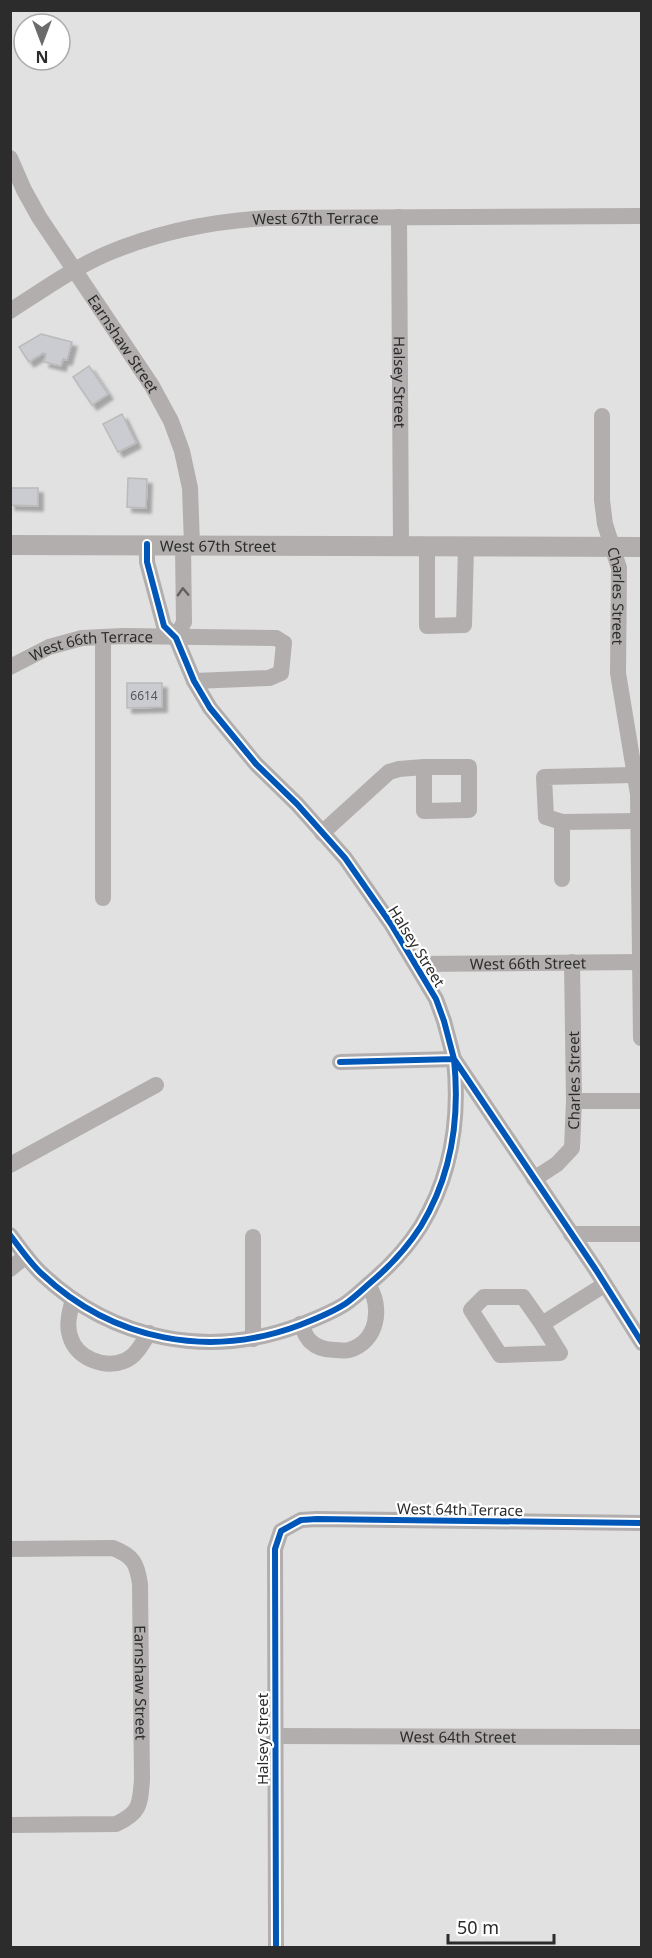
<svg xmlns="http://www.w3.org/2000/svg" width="652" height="1958" font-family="'Noto Sans',sans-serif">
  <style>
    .building { fill: #cbccd2; stroke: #bababa; stroke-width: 1.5; filter: url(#shadow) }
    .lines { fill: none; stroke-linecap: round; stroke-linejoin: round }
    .minor { stroke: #b2aead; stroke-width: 16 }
    .tertiary { stroke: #b2aead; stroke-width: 20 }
    .cycleway-casing { stroke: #fff; stroke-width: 10 }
    .cycleway { stroke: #0057b8; stroke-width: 6 }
    .oneway { stroke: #626060 }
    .labels { text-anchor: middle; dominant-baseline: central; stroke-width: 4.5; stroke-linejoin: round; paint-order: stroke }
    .number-label { font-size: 12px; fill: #565659 }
    .street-label { font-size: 15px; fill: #2c2c2d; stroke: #fff }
  </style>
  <defs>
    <filter id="shadow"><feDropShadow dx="5" dy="5" stdDeviation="1.5" flood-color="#0004"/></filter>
  </defs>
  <rect width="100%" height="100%" fill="#e1e1e1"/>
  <path class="building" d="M 41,334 L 72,342 L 67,360 L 63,359 L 61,366 L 44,362 L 46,354 L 43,353 L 29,362 L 19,347 Z
    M 89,366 L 108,394 L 92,405 L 73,377 Z
    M 122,414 L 136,443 L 118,452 L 103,424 Z
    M 128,478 L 147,479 L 146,508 L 127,507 Z
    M 10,488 L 38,488 L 38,506 L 10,505 Z
    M 127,683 L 162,683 L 162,707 L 127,708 Z"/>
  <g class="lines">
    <g class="minor">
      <path id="s1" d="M 10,158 L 24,190 L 39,217 L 152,386 L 171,421 L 182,451 L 190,488 L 192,545"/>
      <path id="s2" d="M 399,217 L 401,546"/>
      <path id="s3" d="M 10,311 C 41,291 72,269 106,254 C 158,232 212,221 268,218 L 642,216"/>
      <path id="s4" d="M 602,416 L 602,500 L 605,524 L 619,568 L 618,673 L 638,794 L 641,1038"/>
      <path d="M 147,544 L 147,562 L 164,626 L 176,638 L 194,681 L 210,708 L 256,764 L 297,804 L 345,858 L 391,924 L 436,999 L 444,1021 L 454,1059 L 596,1270 L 642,1343"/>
      <path d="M 427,547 L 427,626 L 464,625 L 466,547"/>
      <path d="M 103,637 L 103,898"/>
      <path d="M 176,638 L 184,622 L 183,545"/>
      <path id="s5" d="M 10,667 L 49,647 L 82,638 L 123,636 L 276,638 L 284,643 L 281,673 L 269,678 L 194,681"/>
      <path d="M 562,822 L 546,817 L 544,777 L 634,775"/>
      <path d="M 322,833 L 389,772 L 399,769 L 424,767 L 424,811 L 469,810 L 469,767 L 424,767"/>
      <path d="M 562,879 L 562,822 L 638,821"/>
      <path id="s6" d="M 416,964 L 640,962"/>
      <path d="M 574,1101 L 642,1101"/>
      <path d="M 10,1165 L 156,1085"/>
      <path id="s7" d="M 534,1179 L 557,1164 L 572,1148 L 574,1101 L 572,962"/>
      <path d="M 571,1234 L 642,1234"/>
      <path d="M 10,1235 C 20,1248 30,1263 42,1274 C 113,1341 210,1359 300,1325 C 315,1319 331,1313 345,1304 C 354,1298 362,1290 370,1283 C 389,1267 407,1248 421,1226 C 452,1175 460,1117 454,1059 L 340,1062"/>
      <path d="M 253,1237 L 253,1339"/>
      <path d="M 10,1269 L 26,1256"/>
      <path d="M 73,1299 C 70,1311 66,1324 70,1336 C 76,1358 104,1369 124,1361 C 136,1357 143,1342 149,1333"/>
      <path d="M 300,1324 C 303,1329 306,1337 310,1341 C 316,1347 326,1350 335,1350 C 339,1350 345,1351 349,1350 C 378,1342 383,1306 368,1285"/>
      <path d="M 542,1324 L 560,1353 L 500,1355 L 471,1310 L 484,1297 L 523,1297 L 542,1324 L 604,1285"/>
      <path id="s8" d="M 10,1549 L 113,1548 C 133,1556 137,1563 140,1584 L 142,1780 C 140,1805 140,1813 116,1824 L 10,1825"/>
      <path id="s9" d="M 274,1736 L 642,1737"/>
      <path d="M 276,1948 L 275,1549 L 281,1531 L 301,1520 L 317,1519 L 642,1523"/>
    </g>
    <path class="tertiary" id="s10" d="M 10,545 L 642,547"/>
    <defs>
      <path id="cycleway" d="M 147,544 L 147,562 L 164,626 L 176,638 L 194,681 L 210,708 L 256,764 L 297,804 L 345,858 L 391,924 L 436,999 L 444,1021 L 454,1059 L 596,1270 L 642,1343
        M 10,1235 C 20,1248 30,1263 42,1274 C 113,1341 210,1359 300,1325 C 315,1319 331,1313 345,1304 C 354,1298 362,1290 370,1283 C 389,1267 407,1248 421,1226 C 452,1175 460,1117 454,1059 L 340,1062
        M 276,1948 L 275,1549 L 281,1531 L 301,1520 L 317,1519 L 642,1523"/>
    </defs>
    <use href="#cycleway" class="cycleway-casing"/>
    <use href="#cycleway" class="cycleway"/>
  </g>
  <defs><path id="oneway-chevron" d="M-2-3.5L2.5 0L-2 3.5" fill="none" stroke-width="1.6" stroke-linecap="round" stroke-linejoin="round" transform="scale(1.5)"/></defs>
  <use class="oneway" href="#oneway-chevron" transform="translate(183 592) rotate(-92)"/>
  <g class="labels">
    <g class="number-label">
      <text x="144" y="695">6614</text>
    </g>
    <g class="street-label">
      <text stroke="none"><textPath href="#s3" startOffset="326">West 67th Terrace</textPath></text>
      <text stroke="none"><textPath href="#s1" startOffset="218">Earnshaw Street</textPath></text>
      <text stroke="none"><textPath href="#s2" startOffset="165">Halsey Street</textPath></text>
      <text stroke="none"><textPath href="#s10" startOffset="208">West 67th Street</textPath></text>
      <text stroke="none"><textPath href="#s4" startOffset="182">Charles Street</textPath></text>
      <text stroke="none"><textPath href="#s5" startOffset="86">West 66th Terrace</textPath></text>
      <text transform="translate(417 946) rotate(58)">Halsey Street</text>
      <text stroke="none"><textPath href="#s6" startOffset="112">West 66th Street</textPath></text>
      <text stroke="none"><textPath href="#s7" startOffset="117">Charles Street</textPath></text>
      <text transform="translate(460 1509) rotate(1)">West 64th Terrace</text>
      <text stroke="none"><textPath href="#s8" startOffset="250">Earnshaw Street</textPath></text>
      <text stroke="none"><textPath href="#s9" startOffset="184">West 64th Street</textPath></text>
      <text transform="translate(262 1739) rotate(-90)">Halsey Street</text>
    </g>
  </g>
  <rect width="652" height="1958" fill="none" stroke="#2c2c2d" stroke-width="24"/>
  <g transform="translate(42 42) rotate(180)"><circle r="28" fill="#ffffff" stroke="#ababab" stroke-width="1.5"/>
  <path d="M0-4.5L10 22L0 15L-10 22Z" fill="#6b6b6c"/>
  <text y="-9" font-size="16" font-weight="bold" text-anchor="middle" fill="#2c2c2d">N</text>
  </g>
  <path d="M448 1934v9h106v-9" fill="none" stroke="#2c2c2d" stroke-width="3"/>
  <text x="457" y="1934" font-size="18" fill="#2c2c2d" stroke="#ffffff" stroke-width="4.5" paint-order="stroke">50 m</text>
</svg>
